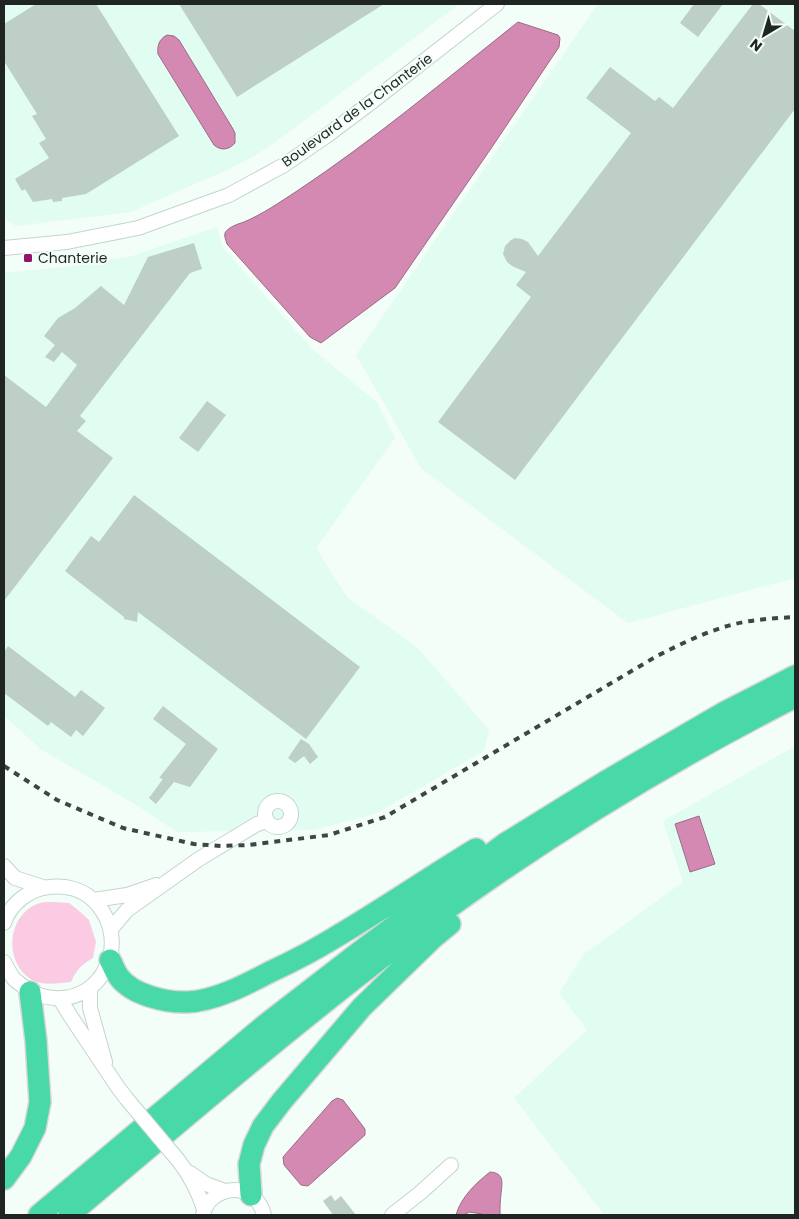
<svg xmlns="http://www.w3.org/2000/svg" width="799" height="1219" font-family="Poppins,sans-serif">
  <style>
    .built { fill: #e1fcf0 }
    .green { fill: #fbcbe4 }
    .water { fill: #d389b1; stroke: #9d6b86 }
    .building { fill: #becfc8 }
    .lines { fill: none; stroke-linecap: round; stroke-linejoin: round }
    .minor-casing { stroke: #c4d5cd; stroke-width: 16 }
    .highway-casing { stroke: #d7d8d7; stroke-width: 24 }
    .minor { stroke: #fff; stroke-width: 14 }
    .highway { stroke: #49d8a8; stroke-width: 21 }
    .rail { stroke: #3e4542; stroke-width: 4; stroke-dasharray: 6 6; stroke-linecap: butt }
    .minor-bridge-casing { stroke: #c4d5cd; stroke-width: 16; stroke-linecap: butt }
    .minor-bridge { stroke: #fff; stroke-width: 14 }
    .poi-dot { fill: #95126b; stroke: #f4fef9; stroke-width: 2 }
    .labels { text-anchor: middle; dominant-baseline: central; stroke-width: 4; stroke-linejoin: round; paint-order: stroke }
    .street-label { font-size: 14px; fill: #1f2523; stroke: #f4fef9 }
    .poi-label { font-size: 14px; fill: #1f2523; stroke: #f4fef9; text-anchor: start }
  </style>
  <rect width="100%" height="100%" fill="#f4fef9"/>
  <path class="built" d="M 4,4 L 459,4 L 274,143 L 258,154 L 227,170 L 131,212 L 16,226 L 4,218 Z
    M 598,4 L 795,4 L 795,578 L 628,623 L 421,468 L 356,355 Z
    M 217,227 L 223,248 L 313,350 L 377,402 L 395,438 L 316,548 L 347,597 L 418,648 L 489,730 L 484,751 L 375,814 L 313,830 L 177,832 L 133,803 L 42,750 L 4,716 L 4,273 L 74,266 L 132,256 Z
    M 795,746 L 795,1215 L 604,1215 L 514,1098 L 587,1030 L 559,993 L 584,954 L 683,882 L 663,821 Z"/>
  <path class="green" d="M 53,902 L 69,903 L 78,910 L 89,920 L 96,942 L 93,958 C 81,965 77,969 71,982 C 60,983 42,986 32,980 C 4,963 6,917 37,904 C 42,902 48,902 53,902 Z"/>
  <path class="water" d="M 518,22 L 558,35 L 560,38 L 559,47 L 492,147 L 395,288 L 321,343 L 310,337 L 227,244 C 226,240 224,237 225,233 C 228,227 238,224 244,222 C 263,214 280,202 297,191 C 374,140 445,80 518,22 Z
    M 167,35 L 174,36 L 179,40 L 233,129 L 235,133 L 235,143 C 229,150 221,151 214,145 L 158,54 C 157,46 159,39 167,35 Z
    M 699,816 L 715,864 L 690,872 L 675,824 Z
    M 337,1098 L 343,1100 L 365,1129 L 365,1135 L 308,1186 L 301,1185 L 284,1165 L 283,1157 L 332,1101 Z
    M 490,1172 C 505,1173 502,1183 501,1194 C 500,1201 500,1208 500,1215 L 483,1215 L 482,1214 L 469,1212 L 464,1215 L 456,1215 C 461,1197 476,1183 490,1172 Z"/>
  <path class="building" d="M 36,4 L 96,4 L 179,136 L 86,194 L 62,198 L 62,201 L 53,202 L 52,199 L 33,202 L 25,189 L 22,191 L 15,179 L 49,158 L 39,143 L 46,139 L 32,116 L 37,114 L 4,61 L 4,24 Z
    M 179,4 L 384,4 L 237,97 Z
    M 694,4 L 723,4 L 698,37 L 680,23 Z
    M 753,4 L 759,4 L 795,31 L 795,109 L 515,480 L 438,422 L 531,297 L 516,285 L 526,272 L 512,266 L 507,262 L 503,254 L 505,246 L 511,240 L 515,238 L 522,239 L 528,242 L 538,256 L 631,133 L 586,98 L 610,67 L 655,101 L 659,97 L 673,108 Z
    M 194,243 L 202,269 L 190,273 L 80,416 L 86,421 L 77,431 L 113,458 L 4,601 L 4,375 L 46,407 L 77,365 L 62,352 L 54,362 L 45,357 L 55,345 L 44,336 L 58,318 L 75,308 L 101,286 L 124,305 L 148,257 Z
    M 207,401 L 226,415 L 198,452 L 179,438 Z
    M 134,495 L 360,667 L 306,739 L 138,612 L 137,622 L 124,619 L 124,617 L 65,571 L 91,536 L 99,542 Z
    M 8,646 L 75,697 L 81,690 L 105,708 L 83,736 L 76,730 L 71,737 L 51,722 L 48,726 L 4,693 L 4,652 Z
    M 163,706 L 218,749 L 190,787 L 174,782 L 156,804 L 149,798 L 163,779 L 159,778 L 186,744 L 153,719 Z
    M 301,739 L 309,744 L 318,757 L 310,764 L 304,756 L 295,763 L 288,758 Z
    M 331,1195 L 335,1201 L 341,1196 L 356,1215 L 333,1215 L 323,1201 Z"/>
  <g class="lines">
    <defs>
      <path id="minor" d="M 4,248 L 67,242 L 138,228 L 229,195 L 284,165 L 325,137 L 369,104 L 497,4
        M265 814a13 13 0 1 1 26 0a13 13 0 1 1-26 0Z
        M 4,866 L 15,878 L 43,887
        M 94,900 L 127,895 L 156,885
        M 4,923 C 10,904 29,889 49,887 C 67,885 85,890 97,904 C 130,941 104,1002 54,998 C 43,997 34,995 25,988 C 22,985 17,982 14,979 C 10,974 7,968 4,962
        M 111,929 L 127,910 L 199,859 L 257,824 L 267,821
        M 90,988 L 90,1008 L 105,1062
        M 60,999 L 71,1017 L 117,1086 L 126,1098
        M 178,1160 C 190,1175 198,1191 204,1209
        M 190,1173 L 206,1184 L 225,1191
        M 203,1215 C 207,1194 233,1183 251,1195 C 258,1200 262,1207 264,1215
        M 392,1215 L 420,1193 L 451,1165"/>
      <path id="highway" d="M 110,960 C 113,965 115,972 119,977 C 132,995 167,1003 188,1002 C 215,1001 247,984 270,972 C 283,966 295,960 308,953 C 366,921 420,883 476,849
        M 4,1179 L 21,1156 L 35,1128 L 40,1102 L 36,1041 L 30,992
        M 251,1195 L 249,1164 L 254,1145 L 263,1126 L 282,1101 L 362,1007 L 433,938 L 450,924
        M 39,1215 L 265,1025 L 358,953 L 506,843 L 608,780 L 723,713 L 795,676
        M 69,1215 C 168,1132 265,1048 367,969 C 500,865 644,774 795,697"/>
    </defs>
    <use href="#minor" class="minor-casing"/>
    <use href="#highway" class="highway-casing"/>
    <use href="#minor" class="minor"/>
    <use href="#highway" class="highway"/>
    <path class="rail" d="M 4,766 L 57,800 L 123,828 L 194,844 L 221,846 L 249,845 L 329,835 L 385,817 L 657,656 C 685,642 713,628 744,622 C 761,619 778,618 795,617"/>
    <defs>
      <path id="minor-bridge" d="M 126,1098 L 178,1160"/>
    </defs>
    <use href="#minor-bridge" class="minor-bridge-casing"/>
    <use href="#minor-bridge" class="minor-bridge"/>
  </g>
  <rect class="poi-dot" x="23" y="253" width="10" height="10" rx="2.5"/>
  <g class="labels">
    <g class="street-label">
      <text transform="translate(357 110) rotate(-36)">Boulevard de la Chanterie</text>
    </g>
    <g class="poi-label">
      <text x="38" y="258">Chanterie</text>
    </g>
  </g>
  <rect width="799" height="1219" fill="none" stroke="#1f2523" stroke-width="10"/>
  <g transform="translate(764 35) rotate(218)" stroke="#f4fef9" stroke-width="4" paint-order="stroke">
  <path d="M0-4L9 19L0 12L-9 19Z" fill="#1f2523"/>
  <text y="-8" font-size="14" font-weight="bold" text-anchor="middle" fill="#1f2523">N</text>
  </g>
</svg>
